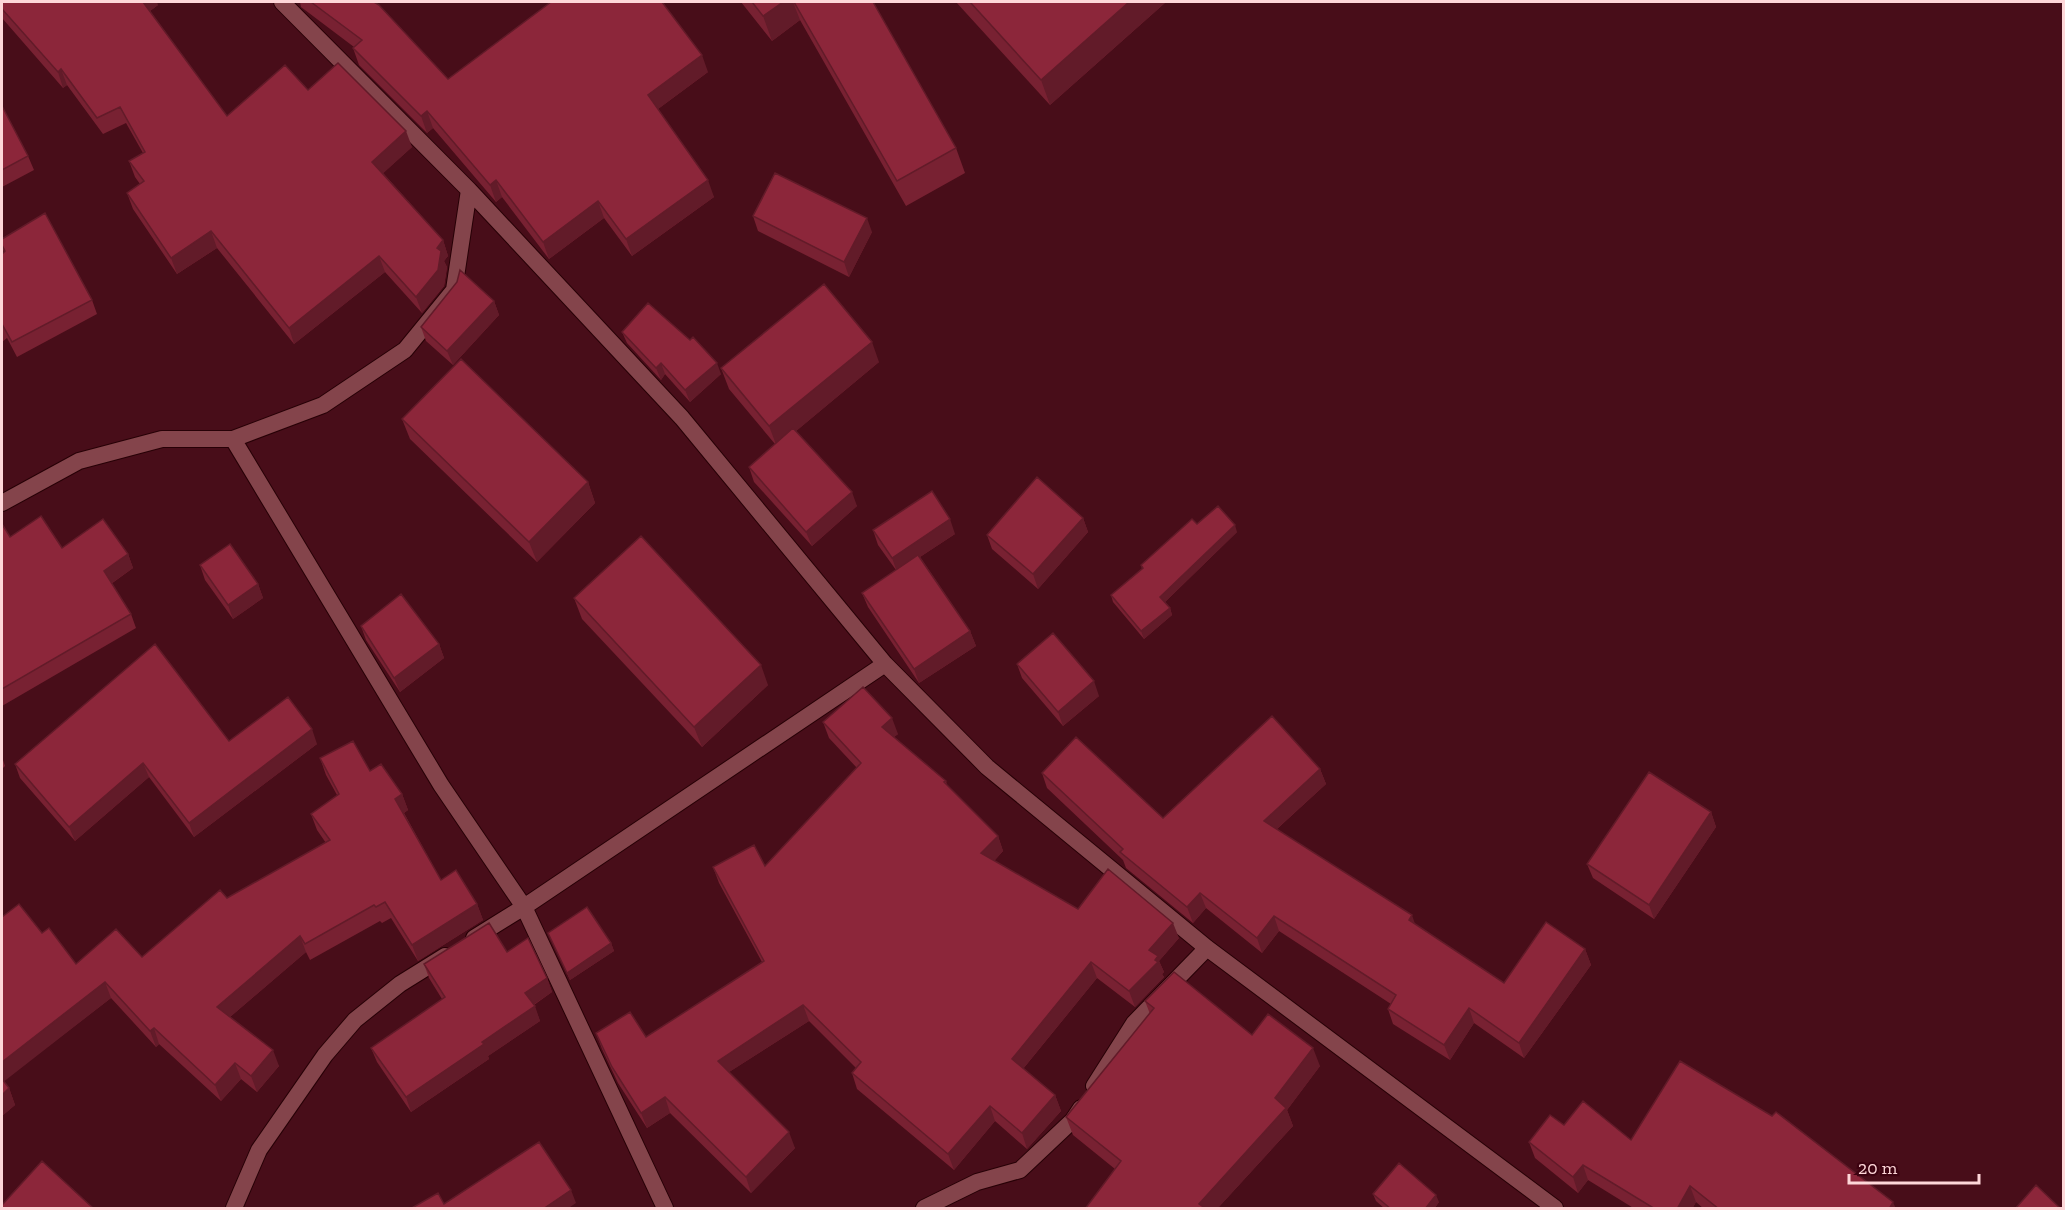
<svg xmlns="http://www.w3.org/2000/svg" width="2065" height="1210" font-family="'Zilla Slab',serif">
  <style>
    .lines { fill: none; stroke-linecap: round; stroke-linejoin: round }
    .minor-casing { stroke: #270006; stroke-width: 18 }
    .minor { stroke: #84444b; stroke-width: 16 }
    .wall { fill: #782132 }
    .shaded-wall { fill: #621b29 }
    .building { fill: #8c263a; stroke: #621b29; stroke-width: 1.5 }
  </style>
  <rect width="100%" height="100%" fill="#480d19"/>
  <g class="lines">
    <defs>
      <path id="minor" d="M 282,2 L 469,190 L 682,418 L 885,664 L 987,767 L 1207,948 L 1555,1208
        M 233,439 L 441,785 L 524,907 L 665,1208
        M 2,503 L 79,461 L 162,439 L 233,439 L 323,405 L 405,350 L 454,290 L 469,190
        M 474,938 L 524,907 L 885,664
        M 1094,1086 L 1134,1023 L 1207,948
        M 234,1208 L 259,1150 L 325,1055 L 355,1020 L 400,984 L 445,956
        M 924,1208 L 977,1182 L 1020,1170 L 1073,1120 L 1081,1108"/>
    </defs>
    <use href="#minor" class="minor-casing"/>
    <use href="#minor" class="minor"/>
  </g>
  <path class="wall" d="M 2,2 L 158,5 L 150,11 L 227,116 L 308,90 L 412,147 L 383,173 L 443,240 L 448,256 L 444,261 L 447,267 L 444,286 L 422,313 L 385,272 L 294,344 L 217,248 L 177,274 L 133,209 L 127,193 L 140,184 L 135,177 L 129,161 L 143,153 L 126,123 L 103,134 L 67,85 L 63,88 L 2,18 Z
    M 300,2 L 374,2 L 448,79 L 708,72 L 658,109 L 714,197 L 632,256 L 604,218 L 549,259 L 502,197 L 496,202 L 433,128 L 427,133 L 359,65 L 353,48 L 354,47 L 301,7 Z
    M 741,2 L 873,2 L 956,148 L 965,173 L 906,206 L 800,20 L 772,41 Z
    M 956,2 L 1166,2 L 1050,105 Z
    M 2,106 L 28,156 L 34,170 L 2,187 Z
    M 753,216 L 872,232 L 849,277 L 758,231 Z
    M 2,239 L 92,300 L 97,314 L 17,357 L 7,338 L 2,342 L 2,254 L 4,252 L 2,247 Z
    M 494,301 L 499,315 L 453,365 L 426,341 L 421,327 Z
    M 622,332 L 721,374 L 690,402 L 665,374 L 661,380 L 627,343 Z
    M 879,362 L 796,431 L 857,506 L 812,546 L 754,482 L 749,467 L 775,444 L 729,389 L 721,368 Z
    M 402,419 L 588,482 L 595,503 L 537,562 L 410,439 Z
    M 1083,518 L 1088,532 L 1038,589 L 992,549 L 987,535 Z
    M 2,524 L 10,537 L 62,548 L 128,554 L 133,568 L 111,584 L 131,614 L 136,628 L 2,706 Z
    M 1197,524 L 1237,532 L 1165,602 L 1170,608 L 1172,615 L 1144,639 L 1113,602 L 1111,595 L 1142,569 L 1141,565 Z
    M 873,530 L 955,534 L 920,557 L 970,631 L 976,646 L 919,683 L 868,607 L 862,593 L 896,570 L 878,545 Z
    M 200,565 L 258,584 L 263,598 L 233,619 L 205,580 Z
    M 574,598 L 768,685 L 702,747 L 582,619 Z
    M 361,626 L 439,644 L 444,658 L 400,692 L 366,640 Z
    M 1017,664 L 1099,696 L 1063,726 L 1022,678 Z
    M 823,722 L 898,734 L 894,737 L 946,781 L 947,785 L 998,836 L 1003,851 L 994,861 L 1078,909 L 1179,938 L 1159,961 L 1164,972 L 1162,974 L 1164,977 L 1135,1007 L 1097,978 L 1023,1069 L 1055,1095 L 1061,1111 L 1027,1149 L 995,1121 L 954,1170 L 857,1089 L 852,1073 L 856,1068 L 809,1021 L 729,1072 L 795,1148 L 751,1193 L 670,1113 L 647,1128 L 618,1083 L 602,1049 L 596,1033 L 646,1037 L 762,962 L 719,883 L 713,867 L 765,866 L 857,768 L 829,738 Z
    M 229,741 L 317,744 L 194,837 L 149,777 L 75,841 L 20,778 L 15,764 Z
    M 2,757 L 5,766 L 2,769 Z
    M 320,758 L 370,771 L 402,794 L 408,810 L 404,813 L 441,880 L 477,904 L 483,920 L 418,961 L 391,918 L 382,923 L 380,921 L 310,960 L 306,952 L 230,1017 L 279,1066 L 257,1092 L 241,1079 L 221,1101 L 159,1044 L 156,1047 L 111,998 L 3,1081 L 9,1088 L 15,1105 L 2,1116 L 2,917 L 42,933 L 76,964 L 142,957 L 227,898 L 326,843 L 317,830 L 311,814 L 337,795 L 326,775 Z
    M 1320,769 L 1326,784 L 1277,829 L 1415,924 L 1504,983 L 1585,949 L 1591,965 L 1524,1058 L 1474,1023 L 1450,1060 L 1393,1024 L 1388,1009 L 1391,1004 L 1279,931 L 1262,953 L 1206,908 L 1193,923 L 1126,868 L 1123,860 L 1047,788 L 1042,773 L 1163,818 Z
    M 1711,812 L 1716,827 L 1654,919 L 1593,878 L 1587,864 Z
    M 548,933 L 611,943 L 614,951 L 570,980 Z
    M 507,952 L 547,978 L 552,992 L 534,1005 L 540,1021 L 488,1056 L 489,1059 L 411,1112 L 377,1062 L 371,1048 L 442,999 L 429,978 L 424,964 Z
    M 1145,1001 L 1252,1035 L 1320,1066 L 1287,1110 L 1293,1126 L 1217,1209 L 1085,1209 L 1115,1169 L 1073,1135 L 1066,1117 L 1150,1014 Z
    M 1564,1125 L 1631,1140 L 1896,1209 L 1704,1209 L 1696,1202 L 1692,1209 L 1635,1209 L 1588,1180 L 1578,1193 L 1535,1158 L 1529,1142 Z
    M 1373,1194 L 1439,1202 L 1434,1209 L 1385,1209 L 1376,1201 Z"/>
  <path class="shaded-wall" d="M 142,2 L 157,2 L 158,5 L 146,14 Z
    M 783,2 L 793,2 L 800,20 L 772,41 L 763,16 Z
    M 1129,2 L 1166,2 L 1050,105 L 1041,80 Z
    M 702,55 L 708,72 L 654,112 L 648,95 Z
    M 61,69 L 67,85 L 63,88 L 58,72 Z
    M 427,111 L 433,128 L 427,133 L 421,116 Z
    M 406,131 L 412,147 L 378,178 L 372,162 Z
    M 496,180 L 502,197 L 496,202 L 490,185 Z
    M 708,180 L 714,197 L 632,256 L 626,239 Z
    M 598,201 L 604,218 L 549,259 L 543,242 Z
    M 867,218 L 872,232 L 849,277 L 844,262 Z
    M 211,231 L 217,248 L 177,274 L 171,258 Z
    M 443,240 L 448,256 L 444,261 L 447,267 L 444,286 L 422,313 L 416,297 L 437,248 Z
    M 379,256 L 385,272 L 294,344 L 289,328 Z
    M 494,301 L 499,315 L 453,365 L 447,351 Z
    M 872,342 L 879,362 L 777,447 L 769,426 Z
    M 661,363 L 665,374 L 661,380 L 656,368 Z
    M 717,363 L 721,374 L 690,402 L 685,390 Z
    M 588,482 L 595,503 L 537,562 L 529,542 Z
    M 852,492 L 857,506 L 812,546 L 806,532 Z
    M 1083,518 L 1088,532 L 1038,589 L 1033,574 Z
    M 950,519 L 955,534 L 897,572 L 892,558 Z
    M 1235,525 L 1237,532 L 1163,604 L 1160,597 Z
    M 128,554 L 133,568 L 109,585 L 104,571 Z
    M 258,584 L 263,598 L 233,619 L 228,605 Z
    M 1170,608 L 1172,615 L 1144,639 L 1141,631 Z
    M 970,631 L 976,646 L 919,683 L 914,669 Z
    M 439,644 L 444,658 L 400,692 L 394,678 Z
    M 761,665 L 768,685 L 702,747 L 694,727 Z
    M 1094,681 L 1099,696 L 1063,726 L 1058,712 Z
    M 892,718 L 898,734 L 888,742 L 882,727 Z
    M 312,729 L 317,744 L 194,837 L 189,823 Z
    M 143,763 L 149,777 L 75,841 L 69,827 Z
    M 1320,769 L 1326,784 L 1269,836 L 1264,821 Z
    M 402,794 L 408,810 L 401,815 L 395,799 Z
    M 1711,812 L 1716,827 L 1654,919 L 1649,905 Z
    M 998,836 L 1003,851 L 987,869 L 981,853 Z
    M 1200,893 L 1206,908 L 1193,923 L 1187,907 Z
    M 477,904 L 483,920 L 418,961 L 412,945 Z
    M 1412,915 L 1417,930 L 1409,920 Z
    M 1274,916 L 1279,931 L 1262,953 L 1257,938 Z
    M 1173,923 L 1179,938 L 1159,961 L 1164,972 L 1162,974 L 1164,977 L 1135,1007 L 1129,991 L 1149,950 Z
    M 300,936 L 306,952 L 223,1023 L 217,1007 Z
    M 611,943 L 614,951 L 570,980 L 567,973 Z
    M 1585,949 L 1591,965 L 1524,1058 L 1519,1043 Z
    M 1091,962 L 1097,978 L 1018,1075 L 1012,1059 Z
    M 547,978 L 552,992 L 530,1007 L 525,993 Z
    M 105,982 L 111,998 L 2,1083 L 2,1062 Z
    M 803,1005 L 809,1021 L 723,1076 L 718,1061 Z
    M 535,1006 L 540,1021 L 488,1056 L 489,1059 L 411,1112 L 406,1097 L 482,1042 Z
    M 1469,1008 L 1474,1023 L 1450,1060 L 1444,1045 Z
    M 154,1028 L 159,1044 L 156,1047 L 150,1031 Z
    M 1313,1048 L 1320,1066 L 1287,1110 L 1293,1126 L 1217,1209 L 1200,1209 L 1199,1204 L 1275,1098 Z
    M 273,1050 L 279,1066 L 257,1092 L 251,1076 Z
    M 235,1063 L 241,1079 L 221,1101 L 215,1085 Z
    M 9,1088 L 15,1105 L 2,1116 L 2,1095 Z
    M 1055,1095 L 1061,1111 L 1027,1149 L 1022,1133 Z
    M 665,1097 L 670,1113 L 647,1128 L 641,1113 Z
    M 990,1106 L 995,1121 L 954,1170 L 948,1154 Z
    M 789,1132 L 795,1148 L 751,1193 L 746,1177 Z
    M 1583,1165 L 1588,1180 L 1578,1193 L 1573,1177 Z
    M 1690,1186 L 1696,1202 L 1692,1209 L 1677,1209 Z
    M 571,1190 L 576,1203 L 567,1209 L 543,1209 Z
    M 1436,1195 L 1439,1202 L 1434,1209 L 1425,1209 Z
    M 1893,1202 L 1896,1209 L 1889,1209 Z"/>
  <path class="building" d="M 2,2 L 143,2 L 227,116 L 285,65 L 308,90 L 338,63 L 406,131 L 372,162 L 443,240 L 437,248 L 441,251 L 438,270 L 416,297 L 379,256 L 289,328 L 211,231 L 171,258 L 127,193 L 144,181 L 129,161 L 145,152 L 120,107 L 97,118 L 61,69 L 58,72 L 2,9 Z
    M 311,2 L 374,2 L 379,5 L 448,79 L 551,2 L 662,2 L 702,55 L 648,95 L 708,180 L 626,239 L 598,201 L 543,242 L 496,180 L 490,185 L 427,111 L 421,116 L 353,48 L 362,40 Z
    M 752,2 L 783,2 L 763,16 Z
    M 794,2 L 873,2 L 956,148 L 897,181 Z
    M 970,2 L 1129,2 L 1041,80 Z
    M 2,106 L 28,156 L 2,170 Z
    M 775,173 L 867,218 L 844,262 L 753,216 Z
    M 45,213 L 92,300 L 12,342 L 2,324 L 2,254 L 5,251 L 2,245 L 2,239 Z
    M 460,270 L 494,301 L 447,351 L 421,327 L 457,282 Z
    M 824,284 L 872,342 L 769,426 L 721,368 Z
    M 648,303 L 690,340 L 693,337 L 717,363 L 685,390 L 661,363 L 656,368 L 622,332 Z
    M 461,359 L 588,482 L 529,542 L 402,419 Z
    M 793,428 L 852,492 L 806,532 L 749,467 Z
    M 1037,477 L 1083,518 L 1033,574 L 987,535 Z
    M 932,491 L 950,519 L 892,558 L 873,530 Z
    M 1218,506 L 1235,525 L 1160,597 L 1170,608 L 1141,631 L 1111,595 L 1143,568 L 1141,565 L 1192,519 L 1197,524 Z
    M 41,516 L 62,548 L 103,519 L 128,554 L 104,571 L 131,614 L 2,689 L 2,524 L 10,537 Z
    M 641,536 L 761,665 L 694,727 L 574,598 Z
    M 230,544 L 258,584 L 228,605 L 200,565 Z
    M 918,555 L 970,631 L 914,669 L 862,593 Z
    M 401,594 L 439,644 L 394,678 L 361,626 Z
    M 1053,633 L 1094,681 L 1058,712 L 1017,664 Z
    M 155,644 L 229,741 L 288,697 L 312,729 L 189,823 L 143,763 L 69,827 L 15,764 Z
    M 863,687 L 892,718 L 882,727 L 946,781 L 944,782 L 998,836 L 981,853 L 1078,909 L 1108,869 L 1173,923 L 1149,950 L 1158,956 L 1155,960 L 1158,962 L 1129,991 L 1091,962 L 1012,1059 L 1055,1095 L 1022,1133 L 990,1106 L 948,1154 L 852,1073 L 861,1062 L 803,1005 L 718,1061 L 789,1132 L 746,1177 L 665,1097 L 641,1113 L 612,1067 L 596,1033 L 630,1012 L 646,1037 L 764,961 L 713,867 L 754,845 L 765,866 L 861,763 L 823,722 Z
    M 1272,716 L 1320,769 L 1264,821 L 1412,915 L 1409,920 L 1504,983 L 1546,922 L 1585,949 L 1519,1043 L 1469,1008 L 1444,1045 L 1388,1009 L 1396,995 L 1274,916 L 1257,938 L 1200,893 L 1187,907 L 1120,852 L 1123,849 L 1042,773 L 1076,737 L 1163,818 Z
    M 353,741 L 370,771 L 381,764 L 402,794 L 395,799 L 441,880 L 456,870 L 477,904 L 412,945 L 385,902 L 376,907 L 374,905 L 305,944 L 300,936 L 217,1007 L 273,1050 L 251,1076 L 235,1063 L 215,1085 L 154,1028 L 150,1031 L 105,982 L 2,1062 L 2,917 L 19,904 L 42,933 L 49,928 L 76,964 L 116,929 L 142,957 L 220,890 L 227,898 L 330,840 L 311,814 L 339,794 L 320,758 Z
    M 1649,772 L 1711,812 L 1649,905 L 1587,864 Z
    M 587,907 L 611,943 L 567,973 L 548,933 Z
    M 489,923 L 507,952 L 528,938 L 547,978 L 525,993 L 535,1006 L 482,1042 L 484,1044 L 406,1097 L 371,1048 L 445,997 L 424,964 Z
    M 1174,972 L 1252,1035 L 1268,1014 L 1313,1048 L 1275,1098 L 1286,1108 L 1199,1204 L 1206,1209 L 1085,1209 L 1121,1161 L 1066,1117 L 1154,1008 L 1145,1001 Z
    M 1680,1061 L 1772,1116 L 1776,1112 L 1893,1202 L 1889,1209 L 1719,1209 L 1690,1186 L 1677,1209 L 1655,1209 L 1583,1165 L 1573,1177 L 1529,1142 L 1550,1115 L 1564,1125 L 1583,1101 L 1631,1140 Z
    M 2,1079 L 9,1088 L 2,1095 Z
    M 539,1142 L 571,1190 L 543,1209 L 410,1209 L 438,1193 L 444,1204 Z
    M 42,1161 L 94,1209 L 2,1209 L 2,1205 Z
    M 1399,1163 L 1436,1195 L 1425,1209 L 1391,1209 L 1373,1194 Z
    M 2036,1185 L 2061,1209 L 2015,1209 Z"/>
  <rect width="2065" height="1210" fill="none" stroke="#fed7d9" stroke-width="6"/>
  <path d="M1849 1174v9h130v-9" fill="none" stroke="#fed7d9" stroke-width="3"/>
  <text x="1858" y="1174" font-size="18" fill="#fed7d9" stroke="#3c0210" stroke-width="4.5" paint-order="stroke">20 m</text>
</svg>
